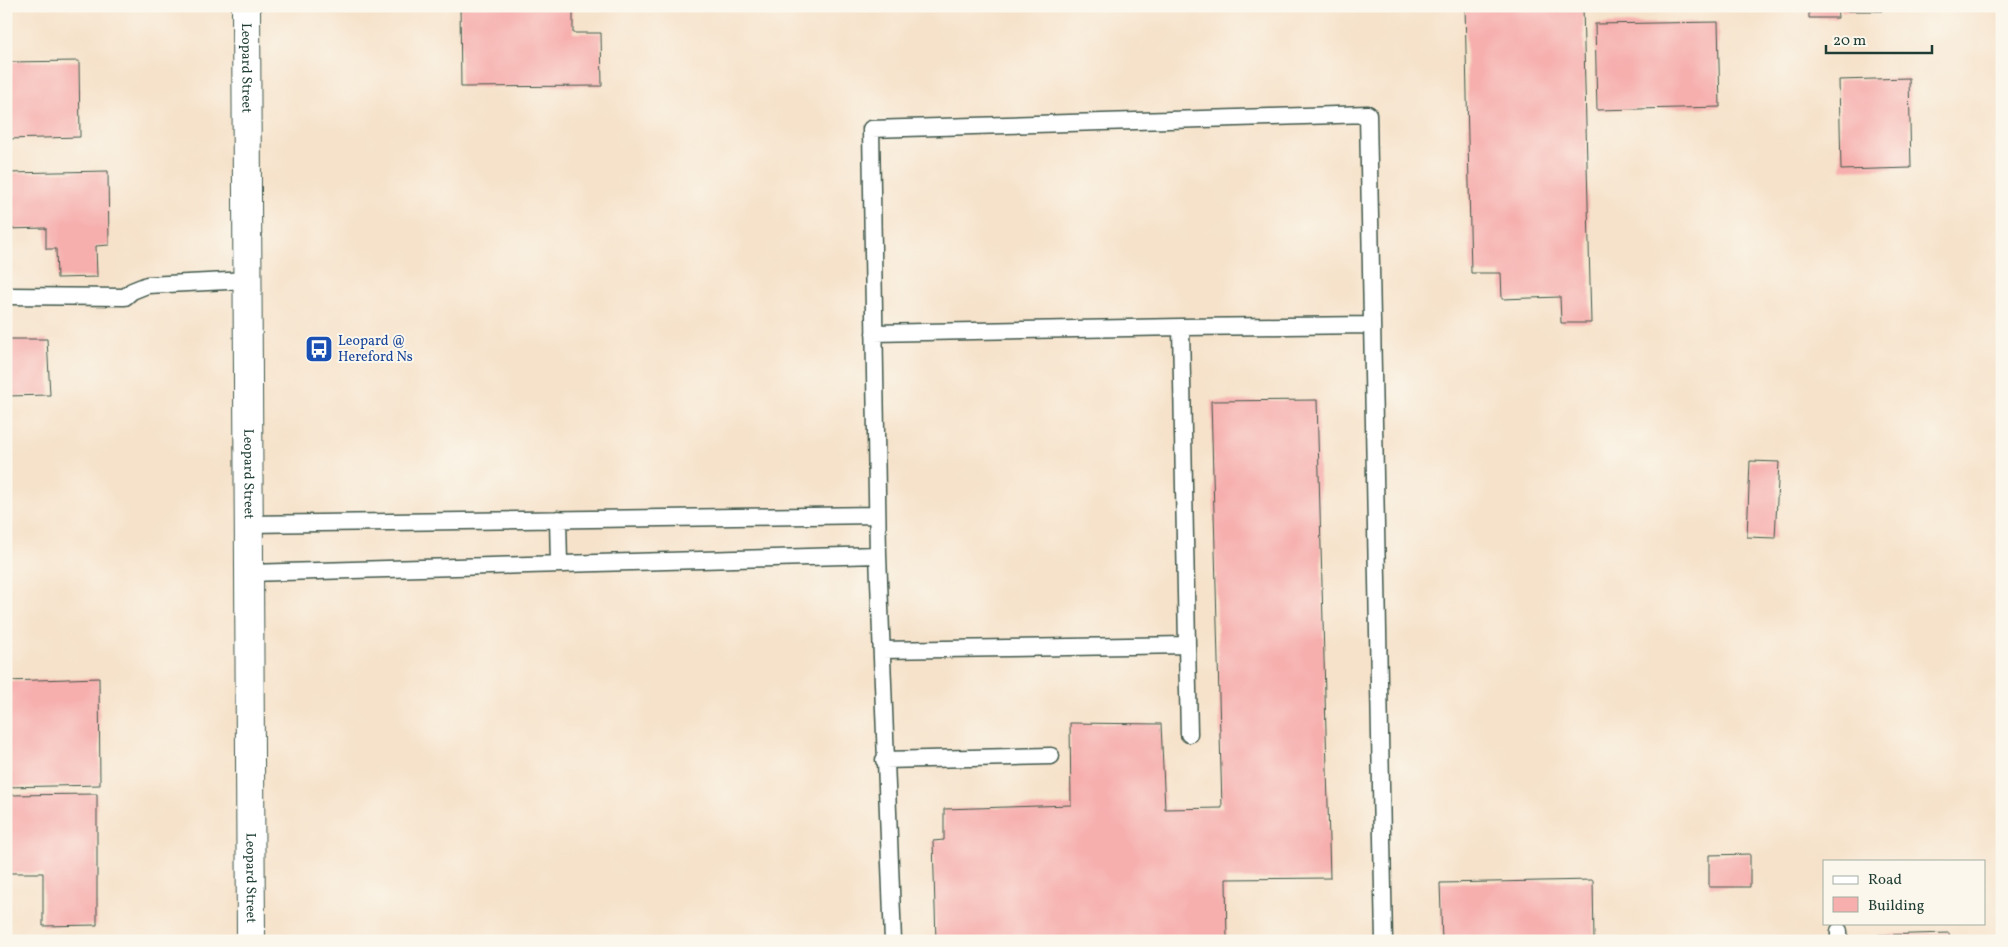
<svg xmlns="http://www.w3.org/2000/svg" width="2008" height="947" font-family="Vollkorn,serif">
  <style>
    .building { fill: #f6afad }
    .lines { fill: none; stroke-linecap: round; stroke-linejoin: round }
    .service-casing { stroke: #3f564a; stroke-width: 19 }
    .secondary-casing { stroke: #3f564a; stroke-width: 30 }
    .service { stroke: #fff; stroke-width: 16 }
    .secondary { stroke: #fff; stroke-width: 28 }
    .labels { text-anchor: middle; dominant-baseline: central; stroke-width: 4; stroke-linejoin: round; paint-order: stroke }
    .street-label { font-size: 14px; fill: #1f3d34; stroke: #fbf7ec }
    .transit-label { font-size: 14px; fill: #164399; stroke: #fbf7ec; text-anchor: start }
  </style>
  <rect width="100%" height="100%" fill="#fbf7ec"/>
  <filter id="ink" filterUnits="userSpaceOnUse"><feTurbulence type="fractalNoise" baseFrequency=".02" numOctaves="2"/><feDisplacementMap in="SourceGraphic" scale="10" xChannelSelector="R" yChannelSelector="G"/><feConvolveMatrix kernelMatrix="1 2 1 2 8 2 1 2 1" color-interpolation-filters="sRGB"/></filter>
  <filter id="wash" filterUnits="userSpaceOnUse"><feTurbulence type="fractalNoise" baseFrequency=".0096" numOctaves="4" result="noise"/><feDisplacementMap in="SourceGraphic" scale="20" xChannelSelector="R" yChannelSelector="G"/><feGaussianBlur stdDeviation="1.12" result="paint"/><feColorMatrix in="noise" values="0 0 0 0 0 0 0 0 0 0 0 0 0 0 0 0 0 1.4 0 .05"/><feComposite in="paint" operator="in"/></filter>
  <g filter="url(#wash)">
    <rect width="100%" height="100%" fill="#f6e2ca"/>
    <g id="blocks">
      <path class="building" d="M 460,6 L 573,6 L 573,33 L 601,33 L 602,86 L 461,87 Z
        M 1465,6 L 1583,6 L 1591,323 L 1561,323 L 1560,297 L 1502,299 L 1501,273 L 1471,273 Z
        M 1809,6 L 1837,6 L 1838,18 L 1809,18 Z
        M 1841,6 L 1881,6 L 1882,11 L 1841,11 Z
        M 1718,22 L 1720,107 L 1597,110 L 1595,24 Z
        M 79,61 L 80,137 L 6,139 L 6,62 Z
        M 1909,78 L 1911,168 L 1841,170 L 1839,80 Z
        M 108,171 L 109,245 L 96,246 L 97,277 L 57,278 L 56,249 L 46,249 L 46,228 L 6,229 L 6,173 Z
        M 6,339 L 47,339 L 50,395 L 6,396 Z
        M 1317,400 L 1330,878 L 1226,879 L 1227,941 L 936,941 L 933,841 L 944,840 L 944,809 L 1071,805 L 1070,723 L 1161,724 L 1165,809 L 1222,808 L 1211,401 Z
        M 1750,461 L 1779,462 L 1775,538 L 1747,537 Z
        M 99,678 L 100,785 L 6,787 L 6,681 Z
        M 97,794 L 97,925 L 43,926 L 43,873 L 6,873 L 6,795 Z
        M 1750,854 L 1750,887 L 1709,887 L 1709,855 Z
        M 1593,880 L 1594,941 L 1442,941 L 1440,883 Z
        M 1949,933 L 1950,941 L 1878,941 L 1878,935 Z"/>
    </g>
  </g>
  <g filter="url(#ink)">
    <use href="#blocks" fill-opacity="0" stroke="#3f564a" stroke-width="1"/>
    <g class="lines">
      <defs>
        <path id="service" d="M 6,296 L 125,297 L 132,291 L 147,285 L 248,280
          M 1181,327 L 1372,325
          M 874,333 L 1181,327 L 1187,645 L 882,650
          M 558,519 L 559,564
          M 248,524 L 877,515
          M 249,573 L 878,555
          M 1187,645 L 1189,734
          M 884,760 L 1051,756
          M 893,941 L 878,555 L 871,129 L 1368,114 L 1384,941
          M 1839,941 L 1839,931"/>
        <g id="secondary">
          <path id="s1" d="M 246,6 L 251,941"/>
        </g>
      </defs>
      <use href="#service" class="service-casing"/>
      <use href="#secondary" class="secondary-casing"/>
      <use href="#service" class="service"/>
      <use href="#secondary" class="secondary"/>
    </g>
  </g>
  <defs>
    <symbol id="bus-square" viewBox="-11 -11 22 22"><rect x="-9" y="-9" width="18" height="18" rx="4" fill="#1a4fb4" stroke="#fbf7ec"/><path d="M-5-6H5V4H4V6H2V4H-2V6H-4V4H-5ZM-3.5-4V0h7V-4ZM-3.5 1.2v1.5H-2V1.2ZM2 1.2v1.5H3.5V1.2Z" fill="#fff"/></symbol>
  </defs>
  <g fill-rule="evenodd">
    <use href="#bus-square" x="303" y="333" width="32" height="32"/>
  </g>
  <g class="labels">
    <g class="street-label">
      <text stroke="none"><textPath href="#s1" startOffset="62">Leopard Street</textPath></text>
      <text stroke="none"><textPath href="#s1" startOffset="468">Leopard Street</textPath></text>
      <text stroke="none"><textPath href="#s1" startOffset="872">Leopard Street</textPath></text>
    </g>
    <g class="transit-label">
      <text x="338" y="341">Leopard @<tspan x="338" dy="16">Hereford Ns</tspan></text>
    </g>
  </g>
  <rect width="2008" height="947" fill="none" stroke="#fbf7ec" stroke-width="25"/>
  <rect x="1823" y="860" width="162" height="65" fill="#fbf7ec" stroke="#a3ada2"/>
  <rect x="1833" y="876" width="25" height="8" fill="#ffffff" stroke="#a3ada2"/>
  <text x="1868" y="884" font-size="15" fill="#1f3d34">Road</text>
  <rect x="1833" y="897" width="25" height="15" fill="#f6afad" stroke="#a3ada2"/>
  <text x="1868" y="910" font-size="15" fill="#1f3d34">Building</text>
  <path d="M1826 45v8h106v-8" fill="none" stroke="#1f3d34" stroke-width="2.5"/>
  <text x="1833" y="45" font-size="15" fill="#1f3d34" stroke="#fbf7ec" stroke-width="4" paint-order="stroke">20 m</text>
</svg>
